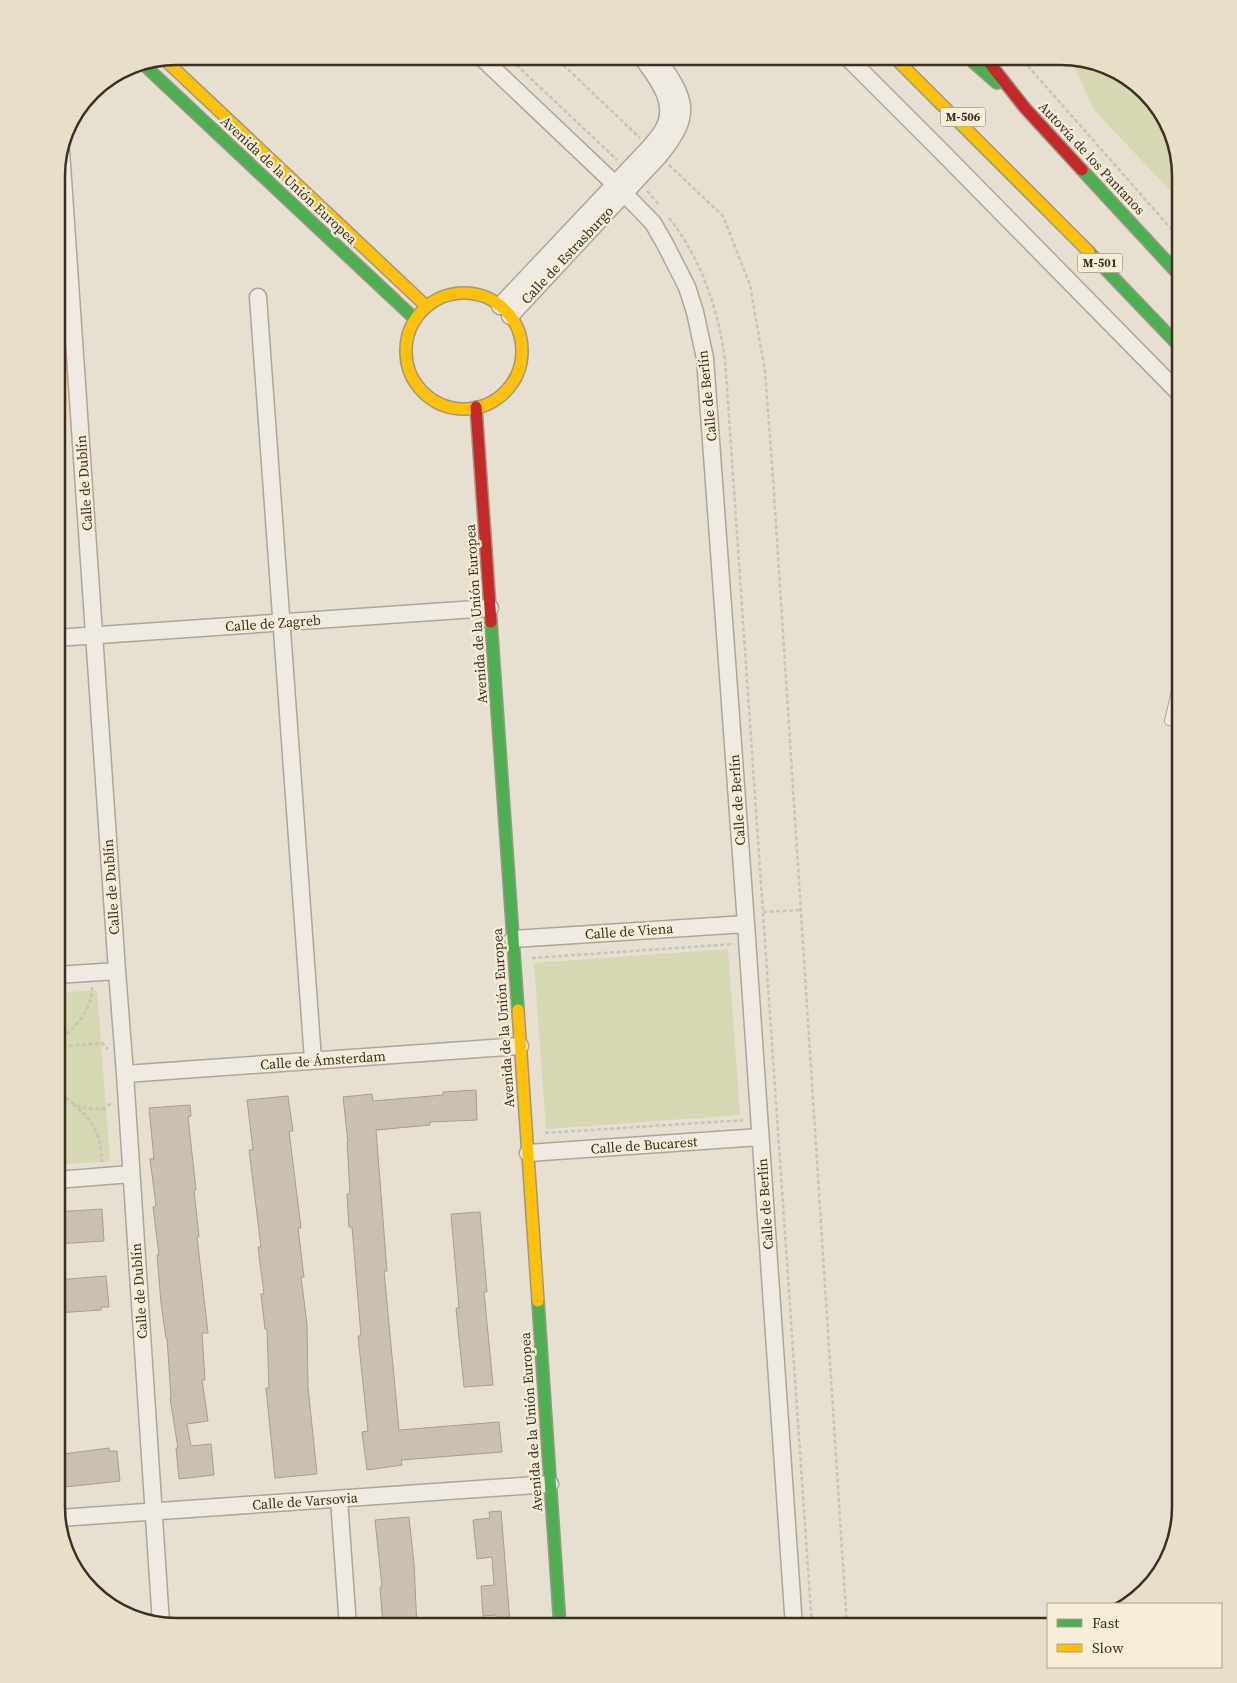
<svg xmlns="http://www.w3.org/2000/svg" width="1237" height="1683" font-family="'Source Serif 4',serif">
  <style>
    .green { fill: #d6d7b3 }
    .building { fill: #cbbfb2; stroke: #a89c90 }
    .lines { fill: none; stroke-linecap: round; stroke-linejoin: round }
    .lane-casing { stroke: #ada599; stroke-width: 10 }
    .street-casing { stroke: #ada599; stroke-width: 19 }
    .fast-casing { stroke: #9c958a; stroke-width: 14 }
    .slow-casing { stroke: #9c958a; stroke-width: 14 }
    .jam-casing { stroke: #9c958a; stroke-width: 14 }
    .path { stroke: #c8c2b9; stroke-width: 2.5; stroke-dasharray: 4 2.5; stroke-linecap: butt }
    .lane { stroke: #efebe3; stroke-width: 8 }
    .street { stroke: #efebe3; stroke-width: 16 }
    .fast { stroke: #4caf50; stroke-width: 11 }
    .slow { stroke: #ffc107; stroke-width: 11 }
    .jam { stroke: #c62828; stroke-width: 11 }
    .labels { text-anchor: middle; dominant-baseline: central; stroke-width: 4.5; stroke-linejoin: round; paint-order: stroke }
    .shield { fill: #f7eed8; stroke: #756857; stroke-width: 1 }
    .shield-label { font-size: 12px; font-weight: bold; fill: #3d2e20 }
    .street-label { font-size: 14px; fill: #3d2e20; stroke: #f7eed8 }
    .rim { fill: none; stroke: #3d2e20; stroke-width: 2.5 }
  </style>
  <rect width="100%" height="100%" fill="#e7e0d1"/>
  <path class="green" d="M 1070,57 L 1121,72 L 1165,116 L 1181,176 L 1181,202 L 1094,110 Z
    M 728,949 L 740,1115 L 546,1129 L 534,963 Z
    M 97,990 L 110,1161 L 56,1165 L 56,993 Z"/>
  <path class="building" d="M 476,1090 L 477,1120 L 430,1122 L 430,1125 L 376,1130 L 387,1271 L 384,1271 L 399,1430 L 499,1422 L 502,1452 L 401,1460 L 402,1465 L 367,1470 L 362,1432 L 368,1431 L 358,1336 L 361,1336 L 352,1227 L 349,1227 L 347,1194 L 350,1194 L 347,1142 L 348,1142 L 343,1097 L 372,1094 L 373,1101 L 443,1095 L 443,1092 Z
    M 288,1096 L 293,1131 L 289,1131 L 301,1228 L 298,1228 L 304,1277 L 301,1277 L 307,1324 L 308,1387 L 317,1474 L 275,1478 L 266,1388 L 269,1388 L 267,1329 L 265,1329 L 261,1294 L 264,1294 L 258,1247 L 261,1247 L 249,1150 L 253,1150 L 247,1100 Z
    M 190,1105 L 191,1116 L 188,1117 L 196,1190 L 194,1190 L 199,1237 L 197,1237 L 208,1333 L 202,1333 L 205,1380 L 202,1380 L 208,1421 L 187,1424 L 191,1446 L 211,1444 L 214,1475 L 179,1479 L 176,1448 L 178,1448 L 170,1398 L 171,1398 L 167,1338 L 166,1338 L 161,1303 L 157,1255 L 159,1255 L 153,1207 L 156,1206 L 150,1159 L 154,1159 L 149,1108 Z
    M 102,1209 L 104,1241 L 56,1244 L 56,1212 Z
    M 480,1212 L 487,1292 L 484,1292 L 493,1385 L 464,1387 L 456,1308 L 459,1308 L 451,1214 Z
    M 106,1276 L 109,1307 L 101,1307 L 101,1310 L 56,1313 L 56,1280 Z
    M 109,1448 L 109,1451 L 117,1451 L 120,1481 L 56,1488 L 56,1455 Z
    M 501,1511 L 510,1623 L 497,1624 L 496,1615 L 483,1616 L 481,1586 L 494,1585 L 492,1557 L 477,1559 L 473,1520 L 490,1518 L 489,1512 Z
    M 409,1517 L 414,1564 L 417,1627 L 383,1627 L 380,1587 L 382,1587 L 375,1520 Z"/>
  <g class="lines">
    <defs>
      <path id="lane" d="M 1169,721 L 1181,670"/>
      <path id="street" d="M 480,56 L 619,188 L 653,223 L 665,244 L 687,287 L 695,312 L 705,358 L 746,924 L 794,1627
        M 846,56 L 944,154 L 1181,395
        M 61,150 L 117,971 L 125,1074 L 161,1624
        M 258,297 L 313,1060
        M 500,306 L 650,147 C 655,141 661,135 664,128 C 678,102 655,76 641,56
        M 510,316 L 659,156 C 695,112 685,99 656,56
        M 56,638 L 490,608
        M 513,939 L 746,924
        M 56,975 L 117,971
        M 125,1074 L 520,1046
        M 528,1153 L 760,1137
        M 56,1180 L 131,1174
        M 339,1499 L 348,1627
        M 59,1518 L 550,1484"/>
      <path id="fast" d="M 966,56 L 997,83
        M 142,63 L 415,319
        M 1082,170 L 1181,277
        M 1089,252 L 1181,348
        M 491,622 L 518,1010
        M 538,1301 L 560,1627"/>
      <path id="slow" d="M 893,56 L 1089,252
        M 164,59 L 426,306
        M406 351a58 58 0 1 1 116 0a58 58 0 1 1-116 0Z
        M 518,1010 L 538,1301"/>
      <path id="jam" d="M 984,56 L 1025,108 L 1082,170
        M 476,407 L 491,622"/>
    </defs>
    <use href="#lane" class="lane-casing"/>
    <use href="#street" class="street-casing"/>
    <use href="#fast" class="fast-casing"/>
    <use href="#slow" class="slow-casing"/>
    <use href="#jam" class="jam-casing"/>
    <path class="path" d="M 507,56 L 617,160
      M 554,56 L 640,138
      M 1019,56 L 1181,240
      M 669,165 L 723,216 L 750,285 L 765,371 L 773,478 L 847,1627
      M 647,191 L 660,206
      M 669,218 C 701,258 718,309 725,359 L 812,1627
      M 763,912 L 801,910
      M 532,958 L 734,944
      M 56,1042 C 74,1030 93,1010 92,987
      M 56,1047 L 102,1043 L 108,1049
      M 56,1089 C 75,1106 79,1109 104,1109 L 111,1103
      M 73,1104 C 95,1121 100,1135 102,1162
      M 545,1133 L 744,1120"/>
    <use href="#lane" class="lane"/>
    <use href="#street" class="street"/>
    <use href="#fast" class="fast"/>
    <use href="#slow" class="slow"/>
    <use href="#jam" class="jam"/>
  </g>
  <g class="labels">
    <g class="shield">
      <rect x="940.5" y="107.5" width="45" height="19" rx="4"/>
      <rect x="1077.5" y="253.5" width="45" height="19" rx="4"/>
    </g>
    <g class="shield-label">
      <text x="963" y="117">M-506</text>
      <text x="1100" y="263">M-501</text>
    </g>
    <g class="street-label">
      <text transform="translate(1092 158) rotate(47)">Autovía de los Pantanos</text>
      <text transform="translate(289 180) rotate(43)">Avenida de la Unión Europea</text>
      <text transform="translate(567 255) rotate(-47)">Calle de Estrasburgo</text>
      <text transform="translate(707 396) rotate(-96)">Calle de Berlín</text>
      <text transform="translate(84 483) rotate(-94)">Calle de Dublín</text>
      <text transform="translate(476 614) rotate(-94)">Avenida de la Unión Europea</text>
      <text transform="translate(273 623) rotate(-4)">Calle de Zagreb</text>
      <text transform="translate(737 800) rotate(-94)">Calle de Berlín</text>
      <text transform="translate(111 887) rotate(-94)">Calle de Dublín</text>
      <text transform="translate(629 931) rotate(-4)">Calle de Viena</text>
      <text transform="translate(503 1018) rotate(-94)">Avenida de la Unión Europea</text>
      <text transform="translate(323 1060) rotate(-4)">Calle de Ámsterdam</text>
      <text transform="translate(644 1145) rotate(-4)">Calle de Bucarest</text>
      <text transform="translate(765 1204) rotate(-94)">Calle de Berlín</text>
      <text transform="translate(139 1291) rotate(-94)">Calle de Dublín</text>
      <text transform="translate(531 1422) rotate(-94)">Avenida de la Unión Europea</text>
      <text transform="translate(305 1501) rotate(-4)">Calle de Varsovia</text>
    </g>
  </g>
  <path d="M0 0H1237V1683H0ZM176 65H1061A111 111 0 0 1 1172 176V1507A111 111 0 0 1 1061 1618H176A111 111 0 0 1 65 1507V176A111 111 0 0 1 176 65Z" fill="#e8dfc9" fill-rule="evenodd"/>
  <path class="rim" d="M176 65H1061A111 111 0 0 1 1172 176V1507A111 111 0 0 1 1061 1618H176A111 111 0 0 1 65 1507V176A111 111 0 0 1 176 65Z"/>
  <rect x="1047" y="1603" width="175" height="65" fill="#f7eed8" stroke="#ada18e"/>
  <rect x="1057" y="1619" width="25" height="8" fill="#4caf50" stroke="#ada18e"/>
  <text x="1092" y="1628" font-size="15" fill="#3d2e20">Fast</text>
  <rect x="1057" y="1644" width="25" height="8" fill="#ffc107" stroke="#ada18e"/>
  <text x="1092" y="1653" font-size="15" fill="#3d2e20">Slow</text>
</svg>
